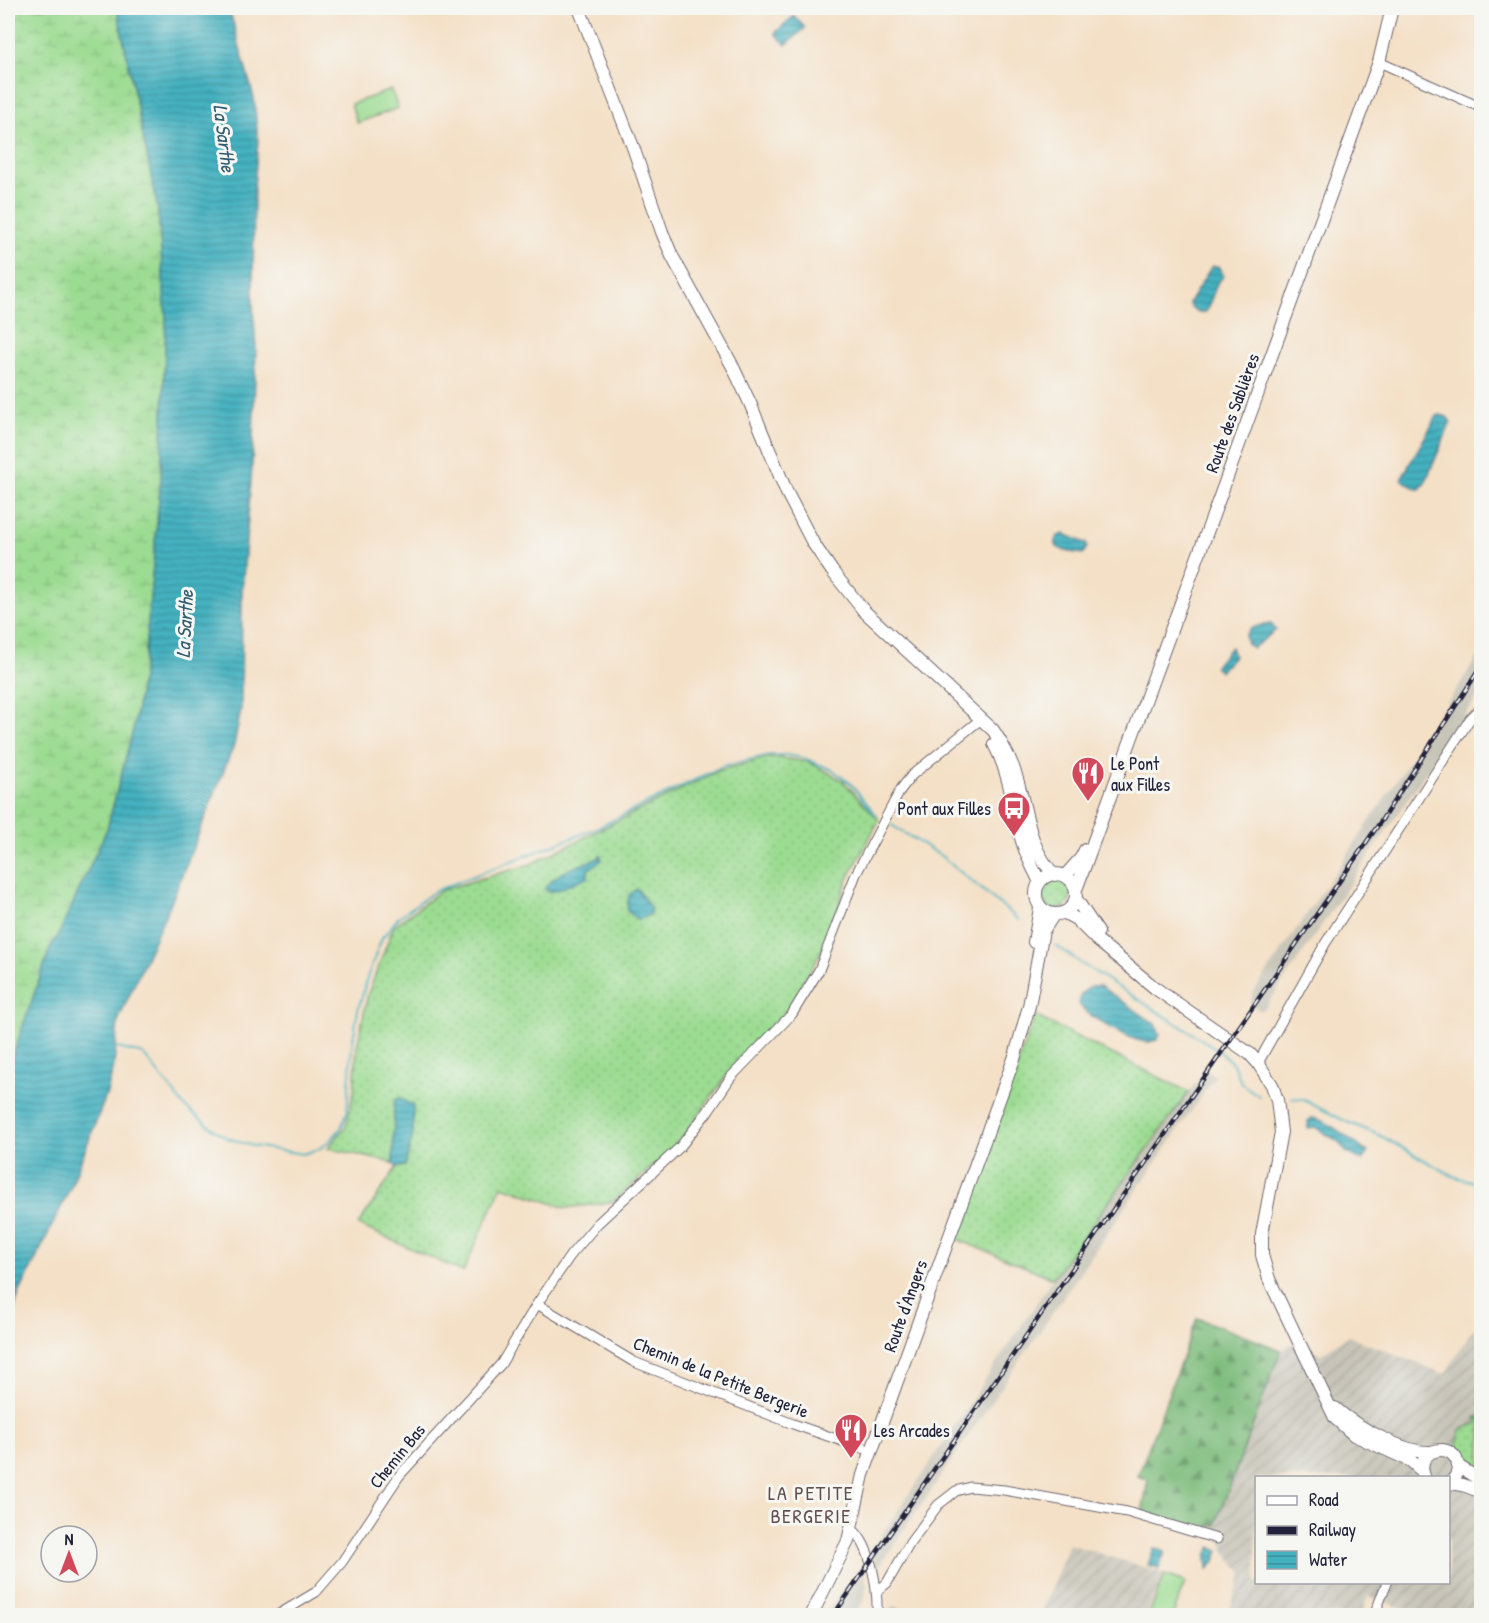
<svg xmlns="http://www.w3.org/2000/svg" width="1489" height="1623" font-family="'Patrick Hand',sans-serif">
  <style>
    .industrial { fill: url(#industrial-furrows); fill-rule: evenodd }
    .railway { fill: #c7c4b8 }
    .grass { fill: url(#grass-dots); stroke: #5f7f66; stroke-width: 1.5; fill-rule: evenodd }
    .forest { fill: url(#forest-firs); stroke: #506f5c; stroke-width: 1.5 }
    .wetland { fill: url(#wetland-marsh); stroke: #5f7f66; stroke-width: 1.5 }
    .pitch { fill: #9cdc92; stroke: #5f7f66; stroke-width: 1.5 }
    .water { fill: url(#water-rules); stroke: #336a7e; stroke-width: 1.5 }
    .lines { fill: none; stroke-linecap: round; stroke-linejoin: round }
    .stream { stroke: #44b1c0; stroke-width: 2 }
    .minor-casing { stroke: #6c646c; stroke-width: 11 }
    .tertiary-casing { stroke: #6c646c; stroke-width: 14 }
    .minor { stroke: #fff; stroke-width: 9 }
    .tertiary { stroke: #fff; stroke-width: 12 }
    .rail-casing { stroke: #22223b; stroke-width: 4.5 }
    .rail { stroke: #f6f6f2; stroke-width: 2; stroke-dasharray: 7; stroke-linecap: butt }
    .labels { text-anchor: middle; dominant-baseline: central; stroke-width: 6; stroke-linejoin: round; paint-order: stroke }
    .street-label { font-size: 18px; fill: #22223b; stroke: #f6f6f2 }
    .poi-label { font-size: 18px; fill: #22223b; stroke: #f6f6f2; text-anchor: start }
    .water-label { font-size: 20px; font-style: italic; fill: #305b70; stroke: #f6f6f2 }
    .neighbourhood-label { font-size: 20px; letter-spacing: 1.5px; fill: #615050; stroke: #f6f6f2 }
  </style>
  <defs>
    <pattern id="industrial-furrows" width="10" height="10" patternUnits="userSpaceOnUse" patternTransform="scale(1.5)"><rect width="10" height="10" fill="#c7c4b8"/><path d="M-1 1l2-2M0 10L10 0M9 11l2-2" fill="none" stroke="#aba89f"/></pattern>
    <pattern id="grass-dots" width="8" height="8" patternUnits="userSpaceOnUse" patternTransform="scale(1.5)"><rect width="8" height="8" fill="#9cdc92"/><path d="M2 2h.1M6 6h.1" fill="none" stroke="#86bc7f" stroke-width="1.8" stroke-linecap="round"/></pattern>
    <pattern id="forest-firs" width="22" height="20" patternUnits="userSpaceOnUse" patternTransform="scale(1.5)"><rect width="22" height="20" fill="#7dbc7c"/><path d="M5 1l3.5 6h-7zM16 11l3.5 6h-7z" fill="#669867"/></pattern>
    <pattern id="wetland-marsh" width="20" height="14" patternUnits="userSpaceOnUse" patternTransform="scale(1.5)"><rect width="20" height="14" fill="#9cdc92"/><path d="M1 5h8M5 5V1M11 12h8M15 12V8" fill="none" stroke="#86bc7f"/></pattern>
    <pattern id="water-rules" width="6" height="5" patternUnits="userSpaceOnUse" patternTransform="scale(1.5)"><rect width="6" height="5" fill="#44b1c0"/><path d="M0 2.5h6" fill="none" stroke="#38909d"/></pattern>
  </defs>
  <rect width="100%" height="100%" fill="#f6f6f2"/>
  <filter id="ink" filterUnits="userSpaceOnUse"><feTurbulence type="fractalNoise" baseFrequency=".0167" numOctaves="2"/><feDisplacementMap in="SourceGraphic" scale="12" xChannelSelector="R" yChannelSelector="G"/><feConvolveMatrix kernelMatrix="1 2 1 2 8 2 1 2 1" color-interpolation-filters="sRGB"/></filter>
  <filter id="wash" filterUnits="userSpaceOnUse"><feTurbulence type="fractalNoise" baseFrequency=".008" numOctaves="4" result="noise"/><feDisplacementMap in="SourceGraphic" scale="24" xChannelSelector="R" yChannelSelector="G"/><feGaussianBlur stdDeviation="1.35" result="paint"/><feColorMatrix in="noise" values="0 0 0 0 0 0 0 0 0 0 0 0 0 0 0 0 0 1.4 0 .05"/><feComposite in="paint" operator="in"/></filter>
  <g filter="url(#wash)">
    <rect width="100%" height="100%" fill="#f4e0c6"/>
    <path class="industrial" d="M 1481,1329 L 1481,1615 L 1421,1615 L 1368,1596 L 1361,1615 L 1228,1615 L 1243,1573 L 1226,1554 L 1215,1526 L 1281,1350 L 1293,1343 L 1306,1340 L 1320,1355 L 1348,1336 L 1445,1374 L 1472,1330 ZM 1256,1478 L 1448,1478 L 1448,1582 L 1256,1582 Z
      M 1069,1544 L 1163,1573 L 1147,1615 L 1041,1615 Z
      M 894,1606 L 918,1615 L 883,1615 Z"/>
    <path class="railway" d="M 1481,652 L 1481,692 L 1265,1008 L 1260,1011 L 1250,1004 L 1253,993 L 1358,839 Z
      M 1205,1070 L 1215,1076 L 875,1572 L 872,1550 L 1053,1278 Z
      M 863,1564 L 867,1584 L 864,1600 L 854,1615 L 824,1615 Z"/>
    <path class="grass" d="M 771,757 L 810,762 L 843,781 L 879,820 L 848,879 L 825,944 L 789,1010 L 740,1057 L 678,1144 L 613,1202 L 566,1208 L 502,1186 L 463,1272 L 358,1225 L 397,1167 L 405,1166 L 413,1134 L 413,1104 L 394,1105 L 393,1163 L 328,1148 L 346,1126 L 354,1092 L 357,1047 L 368,994 L 394,926 L 442,890 L 531,864 L 720,770 ZM 637,889 L 651,909 L 649,915 L 638,920 L 627,910 Z
      M1041 894a15 15 0 1 1 30 0a15 15 0 1 1-30 0Z
      M 1035,1016 L 1189,1092 L 1053,1278 L 954,1238 Z
      M 1476,1417 L 1479,1417 L 1481,1420 L 1481,1478 C 1460,1466 1450,1453 1462,1429 L 1478,1423 Z"/>
    <path class="forest" d="M 1197,1318 L 1281,1350 L 1215,1526 L 1203,1528 L 1142,1513 L 1148,1480 L 1138,1476 Z"/>
    <path class="wetland" d="M 8,8 L 117,8 L 158,210 L 166,317 L 161,478 L 144,664 L 134,726 L 107,829 L 58,936 L 51,946 L 8,1069 Z"/>
    <path class="pitch" d="M 391,90 L 398,108 L 357,123 L 351,104 Z
      M 1164,1575 L 1185,1582 L 1173,1615 L 1149,1615 Z"/>
    <path class="water" d="M 117,8 L 229,8 L 254,98 L 258,141 L 254,187 L 253,303 L 256,349 L 252,468 L 242,591 L 241,710 L 234,745 L 173,898 L 118,1021 L 114,1066 L 106,1096 L 70,1189 L 19,1294 L 8,1329 L 8,1069 L 51,946 L 58,936 L 107,829 L 134,726 L 144,664 L 161,478 L 166,317 L 158,210 Z
      M 794,16 L 805,28 L 786,45 L 775,33 Z
      M 1212,266 L 1219,268 L 1224,276 L 1218,282 L 1206,312 L 1199,313 L 1191,307 L 1189,303 Z
      M 1440,415 L 1447,417 L 1451,422 L 1425,483 L 1420,489 L 1416,489 L 1401,479 L 1437,416 Z
      M 1064,534 L 1086,543 L 1087,547 L 1083,554 L 1065,551 L 1057,547 L 1055,542 L 1058,536 Z
      M 1264,624 L 1271,624 L 1276,630 L 1253,648 L 1247,644 L 1245,636 L 1250,629 Z
      M 1231,647 L 1234,656 L 1220,671 L 1214,667 Z
      M 600,855 L 602,860 L 588,870 L 588,878 L 584,878 L 558,890 L 548,892 L 545,888 C 557,871 581,865 599,858 Z
      M 637,889 L 651,909 L 649,915 L 638,920 L 627,910 L 629,895 Z
      M 1091,986 L 1100,986 L 1154,1023 L 1160,1034 L 1157,1040 C 1155,1040 1150,1042 1148,1042 C 1132,1042 1088,1017 1079,1004 L 1081,994 Z
      M 402,1098 L 407,1103 L 413,1104 L 413,1134 L 405,1166 L 397,1167 L 393,1163 L 394,1105 L 396,1099 Z
      M 1312,1118 C 1328,1119 1353,1143 1368,1152 L 1362,1160 L 1346,1152 L 1339,1142 L 1315,1127 L 1308,1128 L 1308,1121 Z
      M 1211,1547 L 1219,1551 L 1214,1563 L 1208,1569 L 1207,1556 Z
      M 1154,1548 L 1165,1552 L 1159,1568 L 1148,1565 Z"/>
    <g class="lines">
      <path class="stream" d="M 890,824 L 941,856 L 1019,920
        M 1055,945 L 1082,964 L 1217,1049 L 1233,1064 L 1242,1084 L 1259,1096
        M 117,1048 L 143,1054 L 185,1107 L 216,1131 L 227,1138 L 253,1146 L 303,1154 L 319,1149 L 331,1140 L 341,1128 L 347,1113 L 352,1046 L 358,1010 L 368,975 L 382,938 L 399,917 L 435,891 L 597,828 L 723,766 L 770,755 L 786,755 L 804,758 L 832,770 L 850,783 L 877,816
        M 1292,1098 L 1302,1099 L 1345,1121 L 1379,1135 L 1455,1177 L 1482,1184"/>
    </g>
  </g>
  <g filter="url(#ink)">
    <g class="lines">
      <defs>
        <path id="minor" d="M 1379,62 L 1482,108
          M 1258,1063 L 1325,944 L 1470,719 L 1482,707
          M 537,1304 L 570,1256 L 597,1224 L 680,1147 L 708,1111 L 731,1077 L 792,1014 L 819,970 L 856,874 L 901,789 L 912,775 L 981,719
          M 852,1529 C 872,1546 878,1590 877,1616
          M 876,1592 L 887,1583 L 910,1543 L 938,1505 L 956,1491 L 970,1487 L 1004,1490 L 1127,1512 L 1217,1539
          M 276,1616 L 316,1592 L 342,1562 L 399,1476 L 501,1364 L 537,1304 L 634,1362 L 793,1424 L 871,1451
          M 1374,1616 L 1387,1582"/>
        <path id="tertiary" d="M 579,8 L 633,147 L 662,232 L 672,256 L 732,365 L 750,403 L 787,493 L 813,543 L 832,571 L 864,611 L 993,730 C 1001,742 1008,754 1013,767 C 1027,803 1026,848 1055,875
          M 994,744 C 1009,772 1013,804 1020,834 C 1024,851 1032,867 1040,882
          M1036 894a20 20 0 1 1 40 0a20 20 0 1 1-40 0Z
          M 1065,876 L 1081,858 L 1085,850
          M 1077,887 L 1379,62 L 1392,8
          M 1076,899 L 1098,932
          M 1065,913 L 1076,919 L 1097,940 L 1155,988 L 1250,1054 L 1258,1063 L 1272,1085 L 1277,1100 L 1281,1132 L 1262,1234 L 1262,1255 L 1269,1279 L 1335,1418 L 1354,1435 L 1411,1461 L 1422,1471
          M 1034,942 L 1040,908
          M 1335,1408 C 1355,1426 1405,1454 1432,1452
          M 1458,1466 L 1482,1481
          M 1424,1476 C 1413,1447 1457,1440 1458,1467 C 1458,1475 1454,1480 1448,1484
          M 1450,1483 L 1463,1485 L 1482,1492
          M 811,1616 L 848,1541 L 863,1475 L 1015,1056 L 1029,1006 L 1043,931 L 1054,914"/>
      </defs>
      <use href="#minor" class="minor-casing"/>
      <use href="#tertiary" class="tertiary-casing"/>
      <use href="#minor" class="minor"/>
      <use href="#tertiary" class="tertiary"/>
      <defs>
        <path id="rail" d="M 833,1616 L 1381,821 L 1482,665"/>
      </defs>
      <use href="#rail" class="rail-casing"/>
      <use href="#rail" class="rail"/>
    </g>
  </g>
  <defs>
    <symbol id="restaurant-pin" viewBox="-11 -11 22 30"><path d="M0 17L-7.5 6A9.5 9.5 0 1 1 7.5 6Z" fill="#d1495b" stroke="#f6f6f2"/><path d="M-5-6h1v4h1v-4h1v4h1v-4h1v5L-1.5 .5V6h-2V.5L-5-1ZM5-6V6H3V1.5H1.5Q1.5-4 5-6Z" fill="#fff"/></symbol>
    <symbol id="bus-pin" viewBox="-11 -11 22 30"><path d="M0 17L-7.5 6A9.5 9.5 0 1 1 7.5 6Z" fill="#d1495b" stroke="#f6f6f2"/><path d="M-5-6H5V4H4V6H2V4H-2V6H-4V4H-5ZM-3.5-4V0h7V-4ZM-3.5 1.2v1.5H-2V1.2ZM2 1.2v1.5H3.5V1.2Z" fill="#fff"/></symbol>
  </defs>
  <g fill-rule="evenodd">
    <use href="#restaurant-pin" x="1069" y="754" width="38" height="52"/>
    <use href="#bus-pin" x="995" y="789" width="38" height="52"/>
    <use href="#restaurant-pin" x="832" y="1411" width="38" height="52"/>
  </g>
  <g class="labels">
    <g class="street-label">
      <text transform="translate(1232 413) rotate(-70)">Route des Sablières</text>
      <text transform="translate(905 1306) rotate(-70)">Route d'Angers</text>
      <text transform="translate(721 1377) rotate(22)">Chemin de la Petite Bergerie</text>
      <text transform="translate(397 1456) rotate(-51)">Chemin Bas</text>
    </g>
    <g class="poi-label">
      <text x="1111" y="763">Le Pont<tspan x="1111" dy="21">aux Filles</tspan></text>
      <text x="991" y="808" text-anchor="end">Pont aux Filles</text>
      <text x="874" y="1430">Les Arcades</text>
    </g>
    <g class="water-label">
      <text transform="translate(225 138) rotate(83)">La Sarthe</text>
      <text transform="translate(184 624) rotate(-87)">La Sarthe</text>
    </g>
    <g class="neighbourhood-label">
      <text x="811" y="1492">LA PETITE<tspan x="811" dy="23">BERGERIE</tspan></text>
    </g>
  </g>
  <rect width="1489" height="1623" fill="none" stroke="#f6f6f2" stroke-width="30"/>
  <rect x="1255" y="1476" width="195" height="108" fill="#f6f6f2" stroke="#a1a1a9" stroke-width="1.5"/>
  <rect x="1267" y="1496" width="30" height="9" fill="#ffffff" stroke="#a1a1a9" stroke-width="1.5"/>
  <text x="1309" y="1506" font-size="18" fill="#22223b">Road</text>
  <rect x="1267" y="1526" width="30" height="9" fill="#22223b" stroke="#a1a1a9" stroke-width="1.5"/>
  <text x="1309" y="1536" font-size="18" fill="#22223b">Railway</text>
  <rect x="1267" y="1551" width="30" height="18" fill="url(#water-rules)" stroke="#a1a1a9" stroke-width="1.5"/>
  <text x="1309" y="1566" font-size="18" fill="#22223b">Water</text>
  <g transform="translate(69 1554)"><circle r="28" fill="#f6f6f2" stroke="#a1a1a9" stroke-width="1.5"/>
  <path d="M0-4.5L10 22L0 15L-10 22Z" fill="#d1495b"/>
  <text y="-9" font-size="16" font-weight="bold" text-anchor="middle" fill="#22223b">N</text>
  </g>
</svg>
